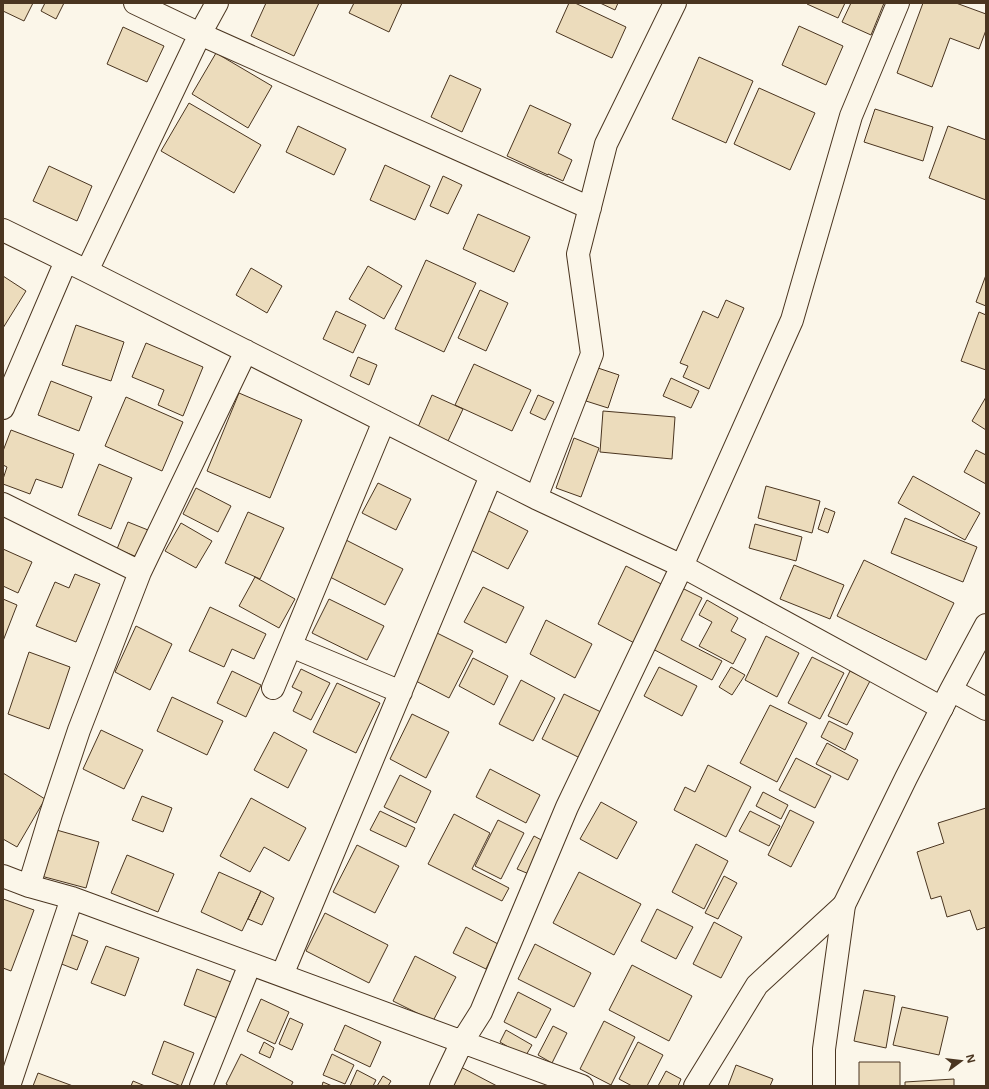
<svg xmlns="http://www.w3.org/2000/svg" width="989" height="1089" font-family="'Noto Sans',sans-serif">
  <style>
    .building { fill: #ecdcbc; stroke: #4a3520 }
    .lines { fill: none; stroke-linecap: round; stroke-linejoin: round }
    .street-casing { stroke: #4a3520; stroke-width: 24 }
    .secondary-casing { stroke: #4a3520; stroke-width: 24 }
    .street { stroke: #fbf6e9; stroke-width: 22 }
    .secondary { stroke: #fbf6e9; stroke-width: 22 }
  </style>
  <rect width="100%" height="100%" fill="#fbf6e9"/>
  <path class="building" d="M 3,3 L 33,3 L 24,21 L 3,11 Z
    M 45,3 L 64,3 L 56,19 L 41,11 Z
    M 266,3 L 319,3 L 294,56 L 251,36 Z
    M 354,3 L 402,3 L 389,32 L 349,13 Z
    M 569,3 L 575,3 L 626,27 L 612,58 L 556,32 Z
    M 600,3 L 618,3 L 615,10 Z
    M 808,3 L 845,3 L 838,18 L 807,4 Z
    M 851,3 L 884,3 L 871,35 L 842,22 Z
    M 923,3 L 956,3 L 986,14 L 986,30 L 979,49 L 950,38 L 932,87 L 897,73 Z
    M 799,26 L 843,46 L 826,85 L 782,65 Z
    M 123,27 L 164,46 L 147,82 L 107,64 Z
    M 216,53 L 272,86 L 248,128 L 192,94 Z
    M 699,57 L 753,81 L 726,143 L 672,119 Z
    M 450,75 L 481,89 L 462,132 L 431,117 Z
    M 759,88 L 815,113 L 790,170 L 734,144 Z
    M 189,103 L 261,145 L 234,193 L 161,151 Z
    M 530,105 L 571,124 L 558,153 L 572,160 L 563,181 L 548,174 L 548,175 L 507,156 Z
    M 875,109 L 933,127 L 923,161 L 864,142 Z
    M 298,126 L 346,149 L 334,175 L 286,152 Z
    M 948,126 L 986,140 L 986,200 L 929,178 Z
    M 385,165 L 430,186 L 415,220 L 370,200 Z
    M 49,166 L 92,186 L 77,221 L 33,201 Z
    M 443,176 L 462,185 L 448,214 L 430,206 Z
    M 478,214 L 530,237 L 514,272 L 463,249 Z
    M 426,260 L 476,283 L 444,352 L 395,329 Z
    M 368,266 L 402,286 L 384,319 L 349,299 Z
    M 251,268 L 282,286 L 267,313 L 236,295 Z
    M 986,275 L 986,306 L 976,302 Z
    M 3,276 L 26,291 L 3,328 Z
    M 480,290 L 508,303 L 486,351 L 458,338 Z
    M 726,300 L 744,308 L 709,389 L 683,377 L 688,366 L 680,363 L 703,311 L 718,318 Z
    M 336,311 L 366,325 L 353,353 L 323,339 Z
    M 979,312 L 986,315 L 986,370 L 961,361 Z
    M 76,325 L 124,342 L 111,381 L 62,365 Z
    M 146,343 L 203,367 L 183,416 L 158,405 L 164,390 L 132,377 Z
    M 358,357 L 377,365 L 369,385 L 350,376 Z
    M 474,364 L 531,390 L 512,431 L 455,405 Z
    M 598,368 L 619,375 L 608,408 L 586,401 Z
    M 671,378 L 699,391 L 691,408 L 663,396 Z
    M 51,381 L 92,397 L 79,431 L 38,415 Z
    M 239,393 L 302,420 L 270,498 L 207,471 Z
    M 432,395 L 463,409 L 448,441 L 418,427 Z
    M 538,395 L 554,402 L 545,420 L 530,413 Z
    M 126,397 L 183,422 L 162,471 L 105,446 Z
    M 986,397 L 986,430 L 972,421 Z
    M 603,411 L 675,417 L 672,459 L 600,452 Z
    M 11,430 L 74,454 L 62,488 L 36,479 L 30,494 L 3,484 L 3,479 L 7,467 L 3,465 L 3,451 Z
    M 574,438 L 599,448 L 581,497 L 556,488 Z
    M 976,450 L 986,455 L 986,484 L 964,472 Z
    M 99,464 L 132,478 L 111,529 L 78,515 Z
    M 913,476 L 980,513 L 965,540 L 898,503 Z
    M 378,483 L 411,499 L 396,530 L 362,513 Z
    M 766,486 L 820,501 L 812,533 L 758,518 Z
    M 196,488 L 231,506 L 218,532 L 183,514 Z
    M 825,508 L 835,512 L 828,533 L 818,529 Z
    M 487,510 L 528,531 L 508,569 L 467,548 Z
    M 248,512 L 284,528 L 260,579 L 225,563 Z
    M 905,518 L 977,547 L 963,582 L 891,553 Z
    M 128,522 L 148,530 L 137,557 L 117,549 Z
    M 181,523 L 212,541 L 196,568 L 165,551 Z
    M 755,524 L 802,537 L 796,561 L 749,548 Z
    M 346,540 L 403,569 L 385,605 L 328,576 Z
    M 3,549 L 32,562 L 18,593 L 3,586 Z
    M 864,560 L 954,603 L 926,660 L 837,616 Z
    M 794,565 L 844,585 L 830,619 L 780,599 Z
    M 626,566 L 669,588 L 640,646 L 598,624 Z
    M 75,574 L 100,584 L 76,642 L 36,626 L 55,582 L 69,588 Z
    M 255,577 L 295,599 L 279,628 L 239,606 Z
    M 483,587 L 524,607 L 506,643 L 464,622 Z
    M 680,587 L 702,598 L 681,640 L 722,661 L 712,680 L 649,647 Z
    M 3,599 L 17,605 L 3,641 Z
    M 329,599 L 384,626 L 367,660 L 312,633 Z
    M 707,600 L 738,618 L 731,631 L 746,639 L 733,664 L 699,646 L 712,622 L 699,615 Z
    M 210,607 L 266,634 L 254,659 L 232,649 L 224,667 L 189,651 Z
    M 546,620 L 592,644 L 575,678 L 530,654 Z
    M 136,626 L 172,644 L 150,690 L 115,672 Z
    M 433,631 L 473,651 L 449,698 L 410,678 Z
    M 766,636 L 799,653 L 777,697 L 745,680 Z
    M 29,652 L 70,667 L 49,729 L 8,714 Z
    M 812,657 L 844,673 L 820,719 L 788,703 Z
    M 473,658 L 508,676 L 494,705 L 459,686 Z
    M 659,667 L 697,686 L 682,716 L 644,696 Z
    M 731,667 L 745,675 L 732,695 L 719,687 Z
    M 301,669 L 330,683 L 311,720 L 293,711 L 302,692 L 292,687 Z
    M 232,671 L 261,685 L 246,717 L 217,703 Z
    M 850,671 L 870,681 L 847,725 L 828,716 Z
    M 521,680 L 555,698 L 533,741 L 499,724 Z
    M 337,683 L 380,703 L 356,753 L 313,732 Z
    M 564,694 L 603,713 L 580,758 L 542,739 Z
    M 172,697 L 223,721 L 207,755 L 157,731 Z
    M 770,705 L 807,723 L 777,782 L 740,763 Z
    M 412,714 L 449,732 L 426,778 L 390,759 Z
    M 829,721 L 853,733 L 845,750 L 821,737 Z
    M 101,730 L 143,750 L 124,789 L 83,769 Z
    M 274,732 L 307,750 L 288,788 L 254,770 Z
    M 827,743 L 858,760 L 848,780 L 816,764 Z
    M 796,758 L 831,776 L 815,808 L 779,790 Z
    M 708,765 L 751,787 L 726,837 L 674,810 L 685,787 L 695,792 Z
    M 490,769 L 540,795 L 526,823 L 476,797 Z
    M 3,773 L 45,799 L 17,847 L 3,839 Z
    M 400,775 L 431,791 L 416,823 L 384,807 Z
    M 763,792 L 788,805 L 781,819 L 756,806 Z
    M 142,796 L 172,808 L 163,832 L 132,820 Z
    M 251,798 L 306,828 L 289,861 L 264,847 L 250,872 L 220,856 Z
    M 601,802 L 637,822 L 617,859 L 580,839 Z
    M 986,808 L 986,927 L 977,930 L 970,910 L 947,917 L 941,896 L 931,899 L 917,852 L 944,843 L 938,823 Z
    M 790,810 L 814,822 L 791,867 L 768,855 Z
    M 380,811 L 415,828 L 406,847 L 370,830 Z
    M 750,811 L 780,826 L 769,846 L 739,831 Z
    M 454,814 L 490,833 L 472,869 L 509,888 L 502,901 L 428,864 Z
    M 498,820 L 524,833 L 501,879 L 475,866 Z
    M 53,829 L 99,842 L 86,888 L 41,876 Z
    M 534,836 L 545,842 L 529,874 L 517,869 Z
    M 696,844 L 728,861 L 704,909 L 672,892 Z
    M 357,845 L 399,866 L 375,913 L 333,892 Z
    M 127,855 L 174,874 L 158,912 L 111,893 Z
    M 219,872 L 261,891 L 242,931 L 201,912 Z
    M 579,872 L 641,904 L 614,955 L 553,923 Z
    M 724,876 L 737,883 L 718,919 L 705,913 Z
    M 261,891 L 274,898 L 262,925 L 248,919 Z
    M 3,899 L 34,910 L 11,971 L 3,968 Z
    M 657,909 L 693,927 L 676,959 L 641,941 Z
    M 325,913 L 388,945 L 369,983 L 306,951 Z
    M 714,922 L 742,937 L 721,978 L 693,964 Z
    M 466,927 L 498,944 L 486,969 L 453,953 Z
    M 70,934 L 88,941 L 77,970 L 59,963 Z
    M 535,944 L 591,973 L 574,1007 L 518,979 Z
    M 106,946 L 139,958 L 125,996 L 91,983 Z
    M 415,956 L 456,977 L 433,1021 L 393,1001 Z
    M 632,965 L 692,996 L 669,1041 L 609,1010 Z
    M 197,969 L 231,982 L 217,1018 L 184,1005 Z
    M 864,990 L 895,996 L 886,1048 L 854,1041 Z
    M 518,992 L 551,1009 L 536,1038 L 504,1022 Z
    M 261,999 L 289,1012 L 275,1044 L 247,1031 Z
    M 902,1007 L 948,1017 L 939,1055 L 893,1045 Z
    M 290,1018 L 303,1024 L 292,1050 L 279,1044 Z
    M 604,1021 L 635,1037 L 611,1085 L 580,1069 Z
    M 345,1025 L 381,1042 L 370,1067 L 334,1050 Z
    M 553,1026 L 567,1033 L 552,1063 L 538,1055 Z
    M 506,1030 L 532,1045 L 525,1057 L 500,1042 Z
    M 164,1041 L 194,1053 L 181,1086 L 152,1074 Z
    M 264,1042 L 274,1048 L 270,1058 L 259,1053 Z
    M 638,1042 L 663,1055 L 647,1086 L 632,1086 L 619,1079 Z
    M 241,1054 L 293,1082 L 291,1086 L 229,1086 L 226,1084 Z
    M 332,1054 L 354,1065 L 345,1084 L 323,1075 Z
    M 859,1062 L 900,1062 L 900,1086 L 859,1086 Z
    M 457,1065 L 497,1086 L 446,1086 Z
    M 736,1065 L 773,1079 L 770,1086 L 728,1086 Z
    M 357,1070 L 376,1080 L 373,1086 L 350,1086 Z
    M 666,1071 L 681,1079 L 678,1086 L 658,1086 Z
    M 38,1073 L 73,1086 L 33,1086 Z
    M 383,1076 L 391,1081 L 388,1086 L 377,1086 Z
    M 954,1079 L 954,1086 L 905,1086 L 905,1082 Z
    M 133,1081 L 145,1086 L 131,1086 Z
    M 323,1082 L 332,1086 L 322,1086 Z"/>
  <g class="lines">
    <defs>
      <path id="street" d="M 135,3 L 200,34 L 590,208
        M 3,230 L 87,271 L 536,498 L 682,566 L 942,708
        M 87,271 L 200,34 L 217,3
        M 3,408 L 66,261
        M 536,498 L 592,354 L 578,254 L 606,144 L 675,3
        M 3,504 L 140,572 L 79,730 L 51,814 L 29,886
        M 140,572 L 246,351
        M 291,646 L 401,692
        M 273,688 L 384,421
        M 3,876 L 29,886 L 72,898 L 582,1086
        M 282,975 L 491,476
        M 9,1086 L 72,898
        M 201,1086 L 250,964
        M 441,1086 L 462,1042 L 481,1012 L 567,807 L 682,566 L 792,320 L 851,116 L 898,3
        M 695,1086 L 757,985 L 844,905"/>
      <path id="secondary" d="M 951,690 L 986,709
        M 824,1086 L 824,1049 L 844,905 L 906,778 L 951,690 L 986,625"/>
    </defs>
    <use href="#street" class="street-casing"/>
    <use href="#secondary" class="secondary-casing"/>
    <use href="#street" class="street"/>
    <use href="#secondary" class="secondary"/>
  </g>
  <rect width="989" height="1089" fill="none" stroke="#4a3520" stroke-width="8"/>
  <g transform="translate(961 1061) rotate(75)" stroke="#fbf6e9" stroke-width="3" paint-order="stroke">
  <path d="M0-3L7 15L0 10L-7 15Z" fill="#4a3520"/>
  <text y="-6" font-size="11" font-weight="bold" text-anchor="middle" fill="#4a3520">N</text>
  </g>
</svg>
